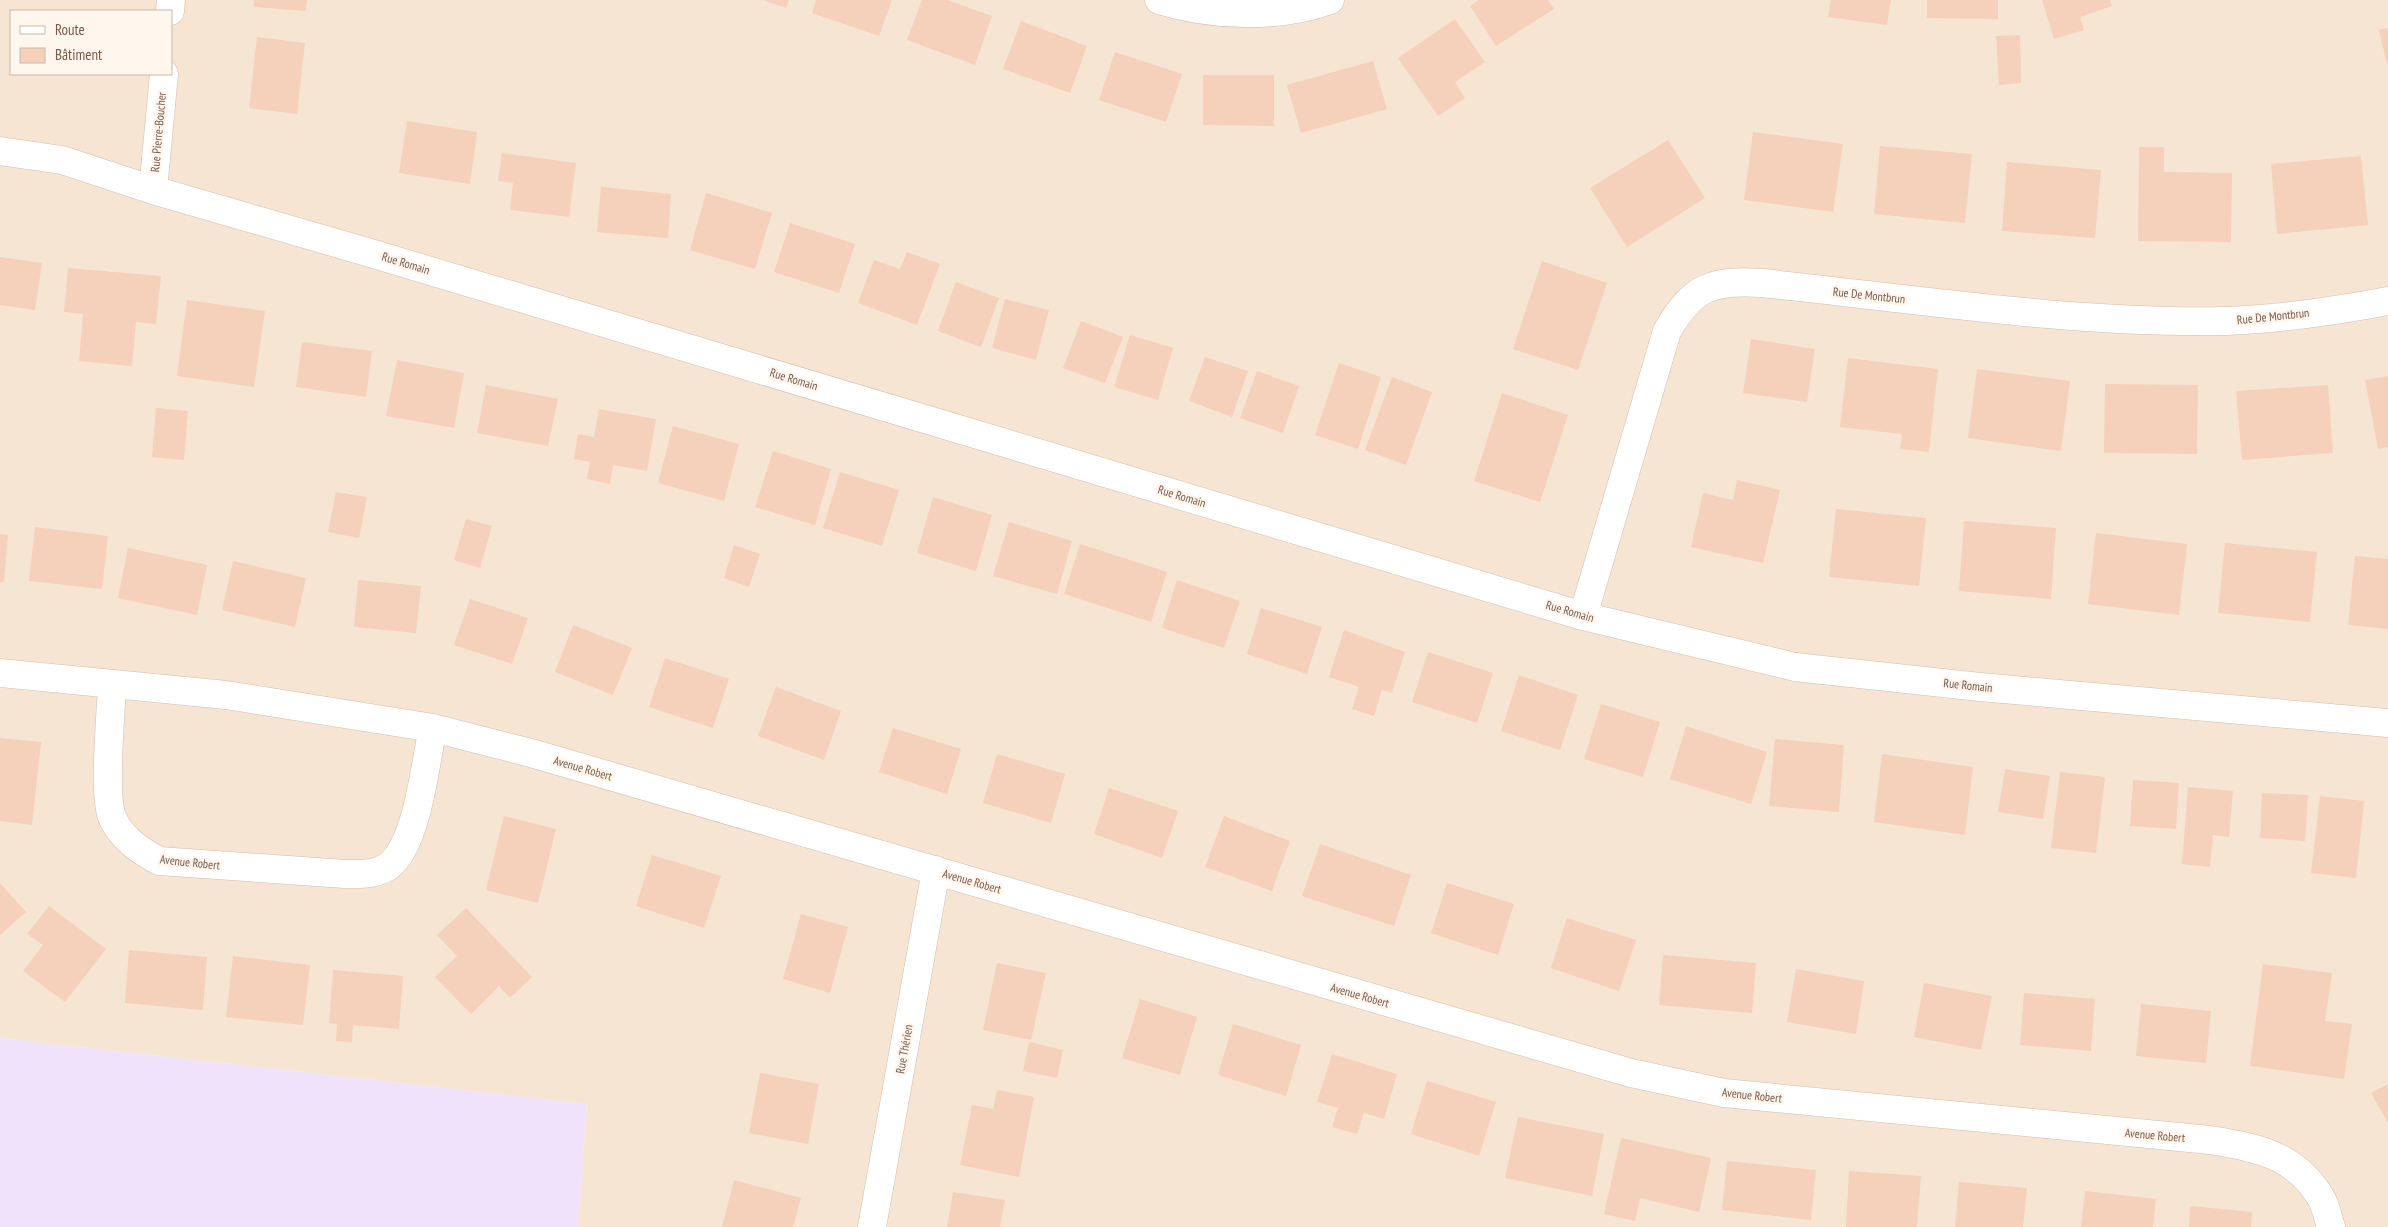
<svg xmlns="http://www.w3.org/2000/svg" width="2388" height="1227" font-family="'PT Sans Narrow',sans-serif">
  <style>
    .residential { fill: #f6e5d3; fill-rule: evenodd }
    .education { fill: #f0e2fa }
    .building { fill: #f5d0bb }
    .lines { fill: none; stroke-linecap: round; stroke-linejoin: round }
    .minor-casing { stroke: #d3bdad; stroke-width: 29 }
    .minor { stroke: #fff; stroke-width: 28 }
    .labels { text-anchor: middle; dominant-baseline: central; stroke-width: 5; stroke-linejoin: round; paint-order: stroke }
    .street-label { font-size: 12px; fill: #795848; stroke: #fff7ed }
  </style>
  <rect width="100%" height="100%" fill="#fef3e5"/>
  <path class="residential" d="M 0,0 L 2388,0 L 2388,1227 L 578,1227 L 587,1104 L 0,1038 ZM 11,11 L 171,11 L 171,74 L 11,74 Z"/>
  <path class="education" d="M 0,1038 L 587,1104 L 578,1227 L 0,1227 Z"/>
  <path class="building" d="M 254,0 L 307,0 L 306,11 L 254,7 Z
    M 763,0 L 789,0 L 786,8 Z
    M 816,0 L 892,0 L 879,36 L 812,13 Z
    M 922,0 L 947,0 L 992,16 L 975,65 L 907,40 Z
    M 1479,0 L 1548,0 L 1554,9 L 1496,46 L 1470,6 Z
    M 1831,0 L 1891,0 L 1887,25 L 1828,17 Z
    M 1927,0 L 1998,0 L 1998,19 L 1927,18 Z
    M 2042,0 L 2110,0 L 2112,6 L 2080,17 L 2084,30 L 2054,39 Z
    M 1455,19 L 1485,62 L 1455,82 L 1465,98 L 1438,116 L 1398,58 Z
    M 1021,21 L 1087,46 L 1070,93 L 1003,69 Z
    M 2388,28 L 2388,64 L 2387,64 L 2379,30 Z
    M 2020,35 L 2021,83 L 1999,85 L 1996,36 Z
    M 257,37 L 305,43 L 297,114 L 249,108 Z
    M 1115,52 L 1182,74 L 1166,122 L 1099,100 Z
    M 1373,61 L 1387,109 L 1301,133 L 1287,85 Z
    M 1203,75 L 1274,75 L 1274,126 L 1203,125 Z
    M 407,121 L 477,132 L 470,184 L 399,173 Z
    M 1753,132 L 1843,144 L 1833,212 L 1744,200 Z
    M 1668,140 L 1705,198 L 1627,247 L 1590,188 Z
    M 1880,146 L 1972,154 L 1965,223 L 1874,214 Z
    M 2139,147 L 2164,147 L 2164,172 L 2232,173 L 2231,242 L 2138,241 Z
    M 502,153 L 576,163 L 569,217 L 510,210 L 513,183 L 498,181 Z
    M 2361,156 L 2368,225 L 2277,234 L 2271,164 Z
    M 2007,162 L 2101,170 L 2095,238 L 2002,231 Z
    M 601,187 L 671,194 L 668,238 L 597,232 Z
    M 706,193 L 772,213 L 755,269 L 690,250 Z
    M 790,223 L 855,244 L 839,293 L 774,272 Z
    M 907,252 L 940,264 L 917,325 L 858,303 L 874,260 L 900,269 Z
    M 0,257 L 42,263 L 35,310 L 0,305 Z
    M 1542,261 L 1607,283 L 1578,370 L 1513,349 Z
    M 68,268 L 161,276 L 156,324 L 136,322 L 132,366 L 79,361 L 83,314 L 64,312 Z
    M 956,282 L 999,298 L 981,347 L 938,331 Z
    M 1005,299 L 1049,310 L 1036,360 L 992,348 Z
    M 187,300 L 265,311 L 254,387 L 177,376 Z
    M 1081,321 L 1123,337 L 1105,383 L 1063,368 Z
    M 1130,335 L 1173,348 L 1158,400 L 1114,387 Z
    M 1751,339 L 1815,349 L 1807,402 L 1743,393 Z
    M 302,342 L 372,351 L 366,397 L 296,387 Z
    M 1205,357 L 1248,371 L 1232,417 L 1189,401 Z
    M 1848,358 L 1938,369 L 1929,452 L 1900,449 L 1902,434 L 1840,427 Z
    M 397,360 L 464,373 L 454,428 L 386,416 Z
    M 1339,363 L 1381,377 L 1358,449 L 1315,435 Z
    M 1977,369 L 2070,381 L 2061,451 L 1968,438 Z
    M 1257,371 L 1299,386 L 1283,433 L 1240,418 Z
    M 2388,376 L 2388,447 L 2378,449 L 2365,380 Z
    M 1392,377 L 1432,392 L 1406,465 L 1365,450 Z
    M 2105,384 L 2198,385 L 2197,454 L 2104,453 Z
    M 486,385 L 558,399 L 548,446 L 477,433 Z
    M 2328,385 L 2333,453 L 2242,460 L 2236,391 Z
    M 1502,393 L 1568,415 L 1540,502 L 1474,481 Z
    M 156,408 L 188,411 L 184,460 L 152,457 Z
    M 599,409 L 656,419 L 647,471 L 613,465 L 610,484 L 587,479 L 590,462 L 574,459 L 578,434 L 594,437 Z
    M 673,426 L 739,444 L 724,501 L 658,483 Z
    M 773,451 L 831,469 L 815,525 L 755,507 Z
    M 840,472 L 899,490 L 882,546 L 823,528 Z
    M 1737,480 L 1780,490 L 1763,563 L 1691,547 L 1703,493 L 1733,500 Z
    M 336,492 L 367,497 L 359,538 L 328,532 Z
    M 933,497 L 992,515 L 976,571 L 917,553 Z
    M 1836,509 L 1926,518 L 1919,586 L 1829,577 Z
    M 466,519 L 492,526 L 480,568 L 454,560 Z
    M 1964,521 L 2056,528 L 2051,599 L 1959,591 Z
    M 1009,522 L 1072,541 L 1057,594 L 993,576 Z
    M 35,527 L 108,536 L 102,589 L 29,581 Z
    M 2096,533 L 2187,544 L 2179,615 L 2088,604 Z
    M 0,534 L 8,535 L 4,582 L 0,582 Z
    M 2225,543 L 2317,552 L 2310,622 L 2218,613 Z
    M 1080,544 L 1167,572 L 1151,622 L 1064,594 Z
    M 734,545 L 760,554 L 749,587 L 724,578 Z
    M 128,548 L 207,565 L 197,615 L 118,598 Z
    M 2355,556 L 2388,559 L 2388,629 L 2348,625 Z
    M 233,561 L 306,578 L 295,627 L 222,610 Z
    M 358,580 L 421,586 L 416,633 L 354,627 Z
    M 1177,580 L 1240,601 L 1224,648 L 1162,628 Z
    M 470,599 L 528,618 L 512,664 L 454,645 Z
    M 1261,608 L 1322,627 L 1307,674 L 1247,654 Z
    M 573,625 L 632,648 L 613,695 L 555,672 Z
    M 1344,630 L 1405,652 L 1392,693 L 1382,690 L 1374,716 L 1352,709 L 1359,687 L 1329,677 Z
    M 1428,652 L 1493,673 L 1477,723 L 1412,702 Z
    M 665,658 L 729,679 L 713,728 L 649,707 Z
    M 1519,675 L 1578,695 L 1560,750 L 1501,731 Z
    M 776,687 L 841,711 L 824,760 L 758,736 Z
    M 1601,704 L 1660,722 L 1643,777 L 1584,759 Z
    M 1686,726 L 1767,752 L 1751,804 L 1670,779 Z
    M 893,728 L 961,749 L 947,794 L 879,772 Z
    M 0,738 L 41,742 L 32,825 L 0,821 Z
    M 1775,739 L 1844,745 L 1839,812 L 1769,806 Z
    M 997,754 L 1065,774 L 1051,823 L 983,803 Z
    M 1882,754 L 1973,767 L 1965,835 L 1874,822 Z
    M 2005,769 L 2050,776 L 2043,819 L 1998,812 Z
    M 2060,772 L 2105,777 L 2096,853 L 2051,848 Z
    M 2133,780 L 2179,783 L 2176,829 L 2130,826 Z
    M 2188,787 L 2233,791 L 2229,837 L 2213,835 L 2210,867 L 2182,864 Z
    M 1109,788 L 1178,811 L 1162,858 L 1094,834 Z
    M 2262,793 L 2308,795 L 2305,841 L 2260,838 Z
    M 2320,796 L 2364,801 L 2356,878 L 2311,873 Z
    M 504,816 L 556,829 L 538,903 L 486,890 Z
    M 1224,816 L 1290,841 L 1272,891 L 1205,867 Z
    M 1320,844 L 1411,875 L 1394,926 L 1302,896 Z
    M 652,855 L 721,876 L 704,928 L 636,906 Z
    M 0,883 L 26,912 L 0,935 Z
    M 1447,883 L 1514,904 L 1498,955 L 1431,933 Z
    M 49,906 L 106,949 L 65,1002 L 23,971 L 43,945 L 27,934 Z
    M 466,908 L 532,977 L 510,998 L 499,986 L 471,1014 L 435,977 L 457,956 L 437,935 Z
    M 801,914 L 848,927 L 830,993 L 783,979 Z
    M 1567,918 L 1636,940 L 1619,991 L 1551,968 Z
    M 129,950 L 207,957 L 203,1010 L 125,1003 Z
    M 1663,955 L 1756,963 L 1752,1013 L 1659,1005 Z
    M 233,956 L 310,965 L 303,1025 L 226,1017 Z
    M 997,963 L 1046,973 L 1031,1040 L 983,1030 Z
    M 2263,964 L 2332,973 L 2325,1021 L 2352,1024 L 2344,1079 L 2250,1066 Z
    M 1796,969 L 1864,981 L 1856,1034 L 1787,1022 Z
    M 333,970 L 403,976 L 399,1029 L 353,1025 L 352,1042 L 336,1041 L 337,1024 L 329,1023 Z
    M 1924,983 L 1992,996 L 1981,1050 L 1914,1037 Z
    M 2024,993 L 2095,999 L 2091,1051 L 2020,1045 Z
    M 1140,999 L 1197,1017 L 1180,1075 L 1122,1058 Z
    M 2141,1004 L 2211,1011 L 2206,1063 L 2136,1056 Z
    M 1233,1024 L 1301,1045 L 1286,1096 L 1218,1075 Z
    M 1029,1042 L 1063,1050 L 1057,1078 L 1023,1071 Z
    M 1332,1054 L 1397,1074 L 1384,1119 L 1364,1113 L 1357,1134 L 1332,1127 L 1338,1108 L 1317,1102 Z
    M 760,1073 L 819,1084 L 808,1144 L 749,1133 Z
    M 1427,1081 L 1496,1102 L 1479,1156 L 1411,1134 Z
    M 2388,1084 L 2388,1123 L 2371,1093 Z
    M 997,1090 L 1034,1097 L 1019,1177 L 960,1165 L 972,1105 L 993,1109 Z
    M 1518,1117 L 1604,1134 L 1592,1196 L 1505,1178 Z
    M 1621,1138 L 1711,1158 L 1699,1212 L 1640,1198 L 1635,1221 L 1604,1214 Z
    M 1727,1161 L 1816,1170 L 1811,1220 L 1722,1210 Z
    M 1849,1171 L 1921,1176 L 1917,1227 L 1846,1227 Z
    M 734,1180 L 801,1198 L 793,1227 L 722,1227 Z
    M 1959,1182 L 2027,1188 L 2023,1227 L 1955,1227 Z
    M 2085,1191 L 2156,1199 L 2153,1227 L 2081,1227 Z
    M 953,1192 L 1005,1200 L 1000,1227 L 947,1227 Z
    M 2190,1206 L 2252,1212 L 2251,1227 L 2189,1227 Z"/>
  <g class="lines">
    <defs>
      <path id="minor" d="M 1159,0 C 1212,16 1277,19 1330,0
        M 170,11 L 171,0
        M 0,151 L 62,160 L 153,190 L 367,252 L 1583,616 L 1795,667 L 1980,687 L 2388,723
        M 153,190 L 164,74
        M 1583,616 L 1667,331 C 1693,286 1712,280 1762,283 C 1914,299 2075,324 2226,321 C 2280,319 2335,311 2388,301
        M 0,673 L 226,695 L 433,728 L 531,753 L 1631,1073 L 1724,1093 L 2210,1140 C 2257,1148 2295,1154 2321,1198 C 2326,1206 2328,1218 2331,1227
        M 112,685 C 111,713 103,794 112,817 C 121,838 139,850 159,861 L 345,874 C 361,874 380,875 392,863 C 418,838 425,764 433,728
        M 872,1227 L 936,870"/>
    </defs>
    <use href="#minor" class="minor-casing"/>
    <use href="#minor" class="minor"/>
  </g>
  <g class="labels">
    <g class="street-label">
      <text transform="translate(158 132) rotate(-85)">Rue Pierre-Boucher</text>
      <text transform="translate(406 263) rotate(17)">Rue Romain</text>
      <text transform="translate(1869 295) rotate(6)">Rue De Montbrun</text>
      <text transform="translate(2273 316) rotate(-6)">Rue De Montbrun</text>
      <text transform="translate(794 379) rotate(17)">Rue Romain</text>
      <text transform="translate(1182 496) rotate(17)">Rue Romain</text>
      <text transform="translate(1570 611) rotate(16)">Rue Romain</text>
      <text transform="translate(1968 685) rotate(6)">Rue Romain</text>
      <text transform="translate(583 768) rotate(16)">Avenue Robert</text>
      <text transform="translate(190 862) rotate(6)">Avenue Robert</text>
      <text transform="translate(972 881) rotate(16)">Avenue Robert</text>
      <text transform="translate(1360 995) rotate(16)">Avenue Robert</text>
      <text transform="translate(904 1049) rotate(-80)">Rue Thérien</text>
      <text transform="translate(1752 1095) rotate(6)">Avenue Robert</text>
      <text transform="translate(2155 1135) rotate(5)">Avenue Robert</text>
    </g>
  </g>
  <rect x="10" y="10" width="162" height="65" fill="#fff7ed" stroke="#c9b7ab"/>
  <rect x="20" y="26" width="25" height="8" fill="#ffffff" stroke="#c9b7ab"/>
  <text x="55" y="35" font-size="15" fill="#795848">Route</text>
  <rect x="20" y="48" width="25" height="15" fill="#f5d0bb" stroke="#c9b7ab"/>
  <text x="55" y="60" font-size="15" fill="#795848">Bâtiment</text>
</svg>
